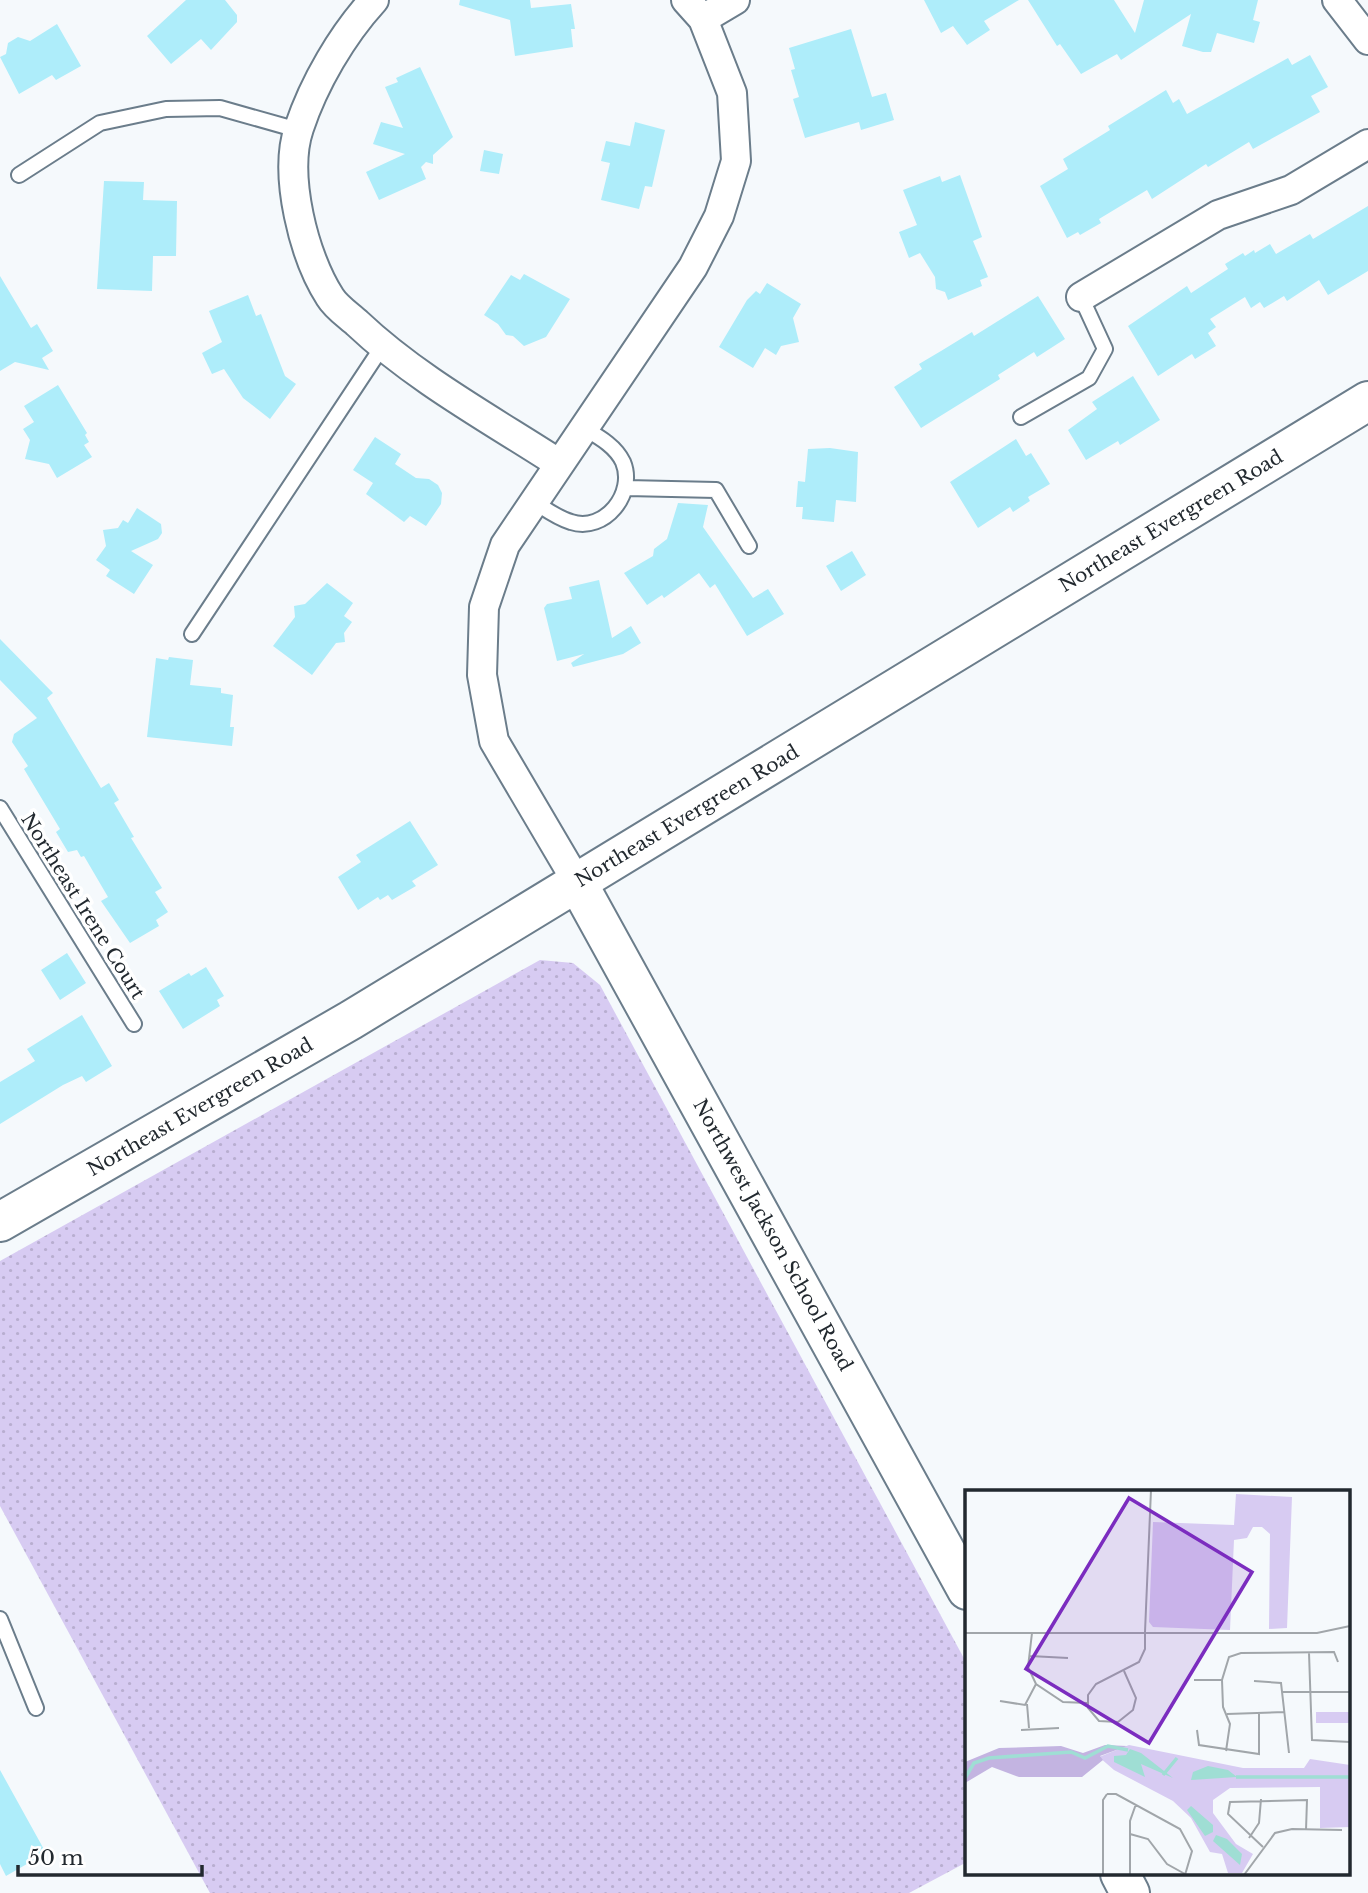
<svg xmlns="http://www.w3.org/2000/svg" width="1368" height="1893" font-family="'Libre Baskerville',serif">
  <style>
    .grass { fill: url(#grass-dots) }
    .building { fill: #aeedfa }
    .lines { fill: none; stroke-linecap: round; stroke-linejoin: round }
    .lane-casing { stroke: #6b7d8b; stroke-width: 18 }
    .street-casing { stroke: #6b7d8b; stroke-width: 32 }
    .secondary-casing { stroke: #6b7d8b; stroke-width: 42 }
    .primary-casing { stroke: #6b7d8b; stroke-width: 42 }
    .lane { stroke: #fff; stroke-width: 14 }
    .street { stroke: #fff; stroke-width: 28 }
    .secondary { stroke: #fff; stroke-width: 38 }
    .primary { stroke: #fff; stroke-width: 38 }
    .labels { text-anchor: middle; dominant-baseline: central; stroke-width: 7; stroke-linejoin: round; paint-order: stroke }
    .street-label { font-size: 19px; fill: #22292f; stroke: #fff }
    .inset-river { fill: none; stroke: #9fded4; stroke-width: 3.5 }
    .inset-road { fill: none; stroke: #a1a6aa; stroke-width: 2 }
    .view { fill: #7b2cbf; fill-opacity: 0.15; stroke: #7b2cbf; stroke-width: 3.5 }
    .inset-edge { fill: none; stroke: #22292f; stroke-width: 3.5 }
  </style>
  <defs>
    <pattern id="grass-dots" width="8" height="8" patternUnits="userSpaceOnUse" patternTransform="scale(1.75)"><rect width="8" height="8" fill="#d7cbf2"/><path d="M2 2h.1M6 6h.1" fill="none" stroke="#b8aed0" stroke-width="1.8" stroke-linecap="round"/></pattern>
  </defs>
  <rect width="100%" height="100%" fill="#f5f9fc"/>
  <path class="grass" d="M 540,960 L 573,963 L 600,985 L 967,1664 L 967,1862 L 909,1893 L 210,1893 L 0,1506 L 0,1261 Z"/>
  <path class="building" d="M 186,0 L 225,0 L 237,15 L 237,22 L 211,50 L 201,39 L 171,64 L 147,36 Z
    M 460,0 L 530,0 L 531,8 L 571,4 L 575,29 L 571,29 L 573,47 L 515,56 L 510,20 L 459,5 Z
    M 924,0 L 1019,0 L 984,21 L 990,30 L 967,45 L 953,26 L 941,33 Z
    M 1028,0 L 1114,0 L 1135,33 L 1144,0 L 1258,0 L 1253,20 L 1260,22 L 1254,43 L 1217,33 L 1211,52 L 1203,52 L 1182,46 L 1191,14 L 1121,60 L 1117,54 L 1081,74 L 1060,44 L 1057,46 Z
    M 57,24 L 81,66 L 56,80 L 52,75 L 19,94 L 0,57 L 6,54 L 8,43 L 18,37 L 30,41 Z
    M 851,29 L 872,97 L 886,93 L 894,120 L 861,130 L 859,122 L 805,138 L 793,99 L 799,97 L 791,70 L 795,69 L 789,48 Z
    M 1310,55 L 1328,87 L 1311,96 L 1320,112 L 1253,149 L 1249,142 L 1208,167 L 1206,164 L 1152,199 L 1147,190 L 1099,219 L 1101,223 L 1080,235 L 1078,232 L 1067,238 L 1040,186 L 1068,169 L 1063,159 L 1110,130 L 1108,126 L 1166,90 L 1173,103 L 1179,99 L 1187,114 L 1288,58 L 1292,65 Z
    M 420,67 L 453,137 L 433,155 L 433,164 L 426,162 L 421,167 L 426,179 L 379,200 L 366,172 L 405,154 L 373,144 L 381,122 L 403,128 L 385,87 L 398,82 L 396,78 Z
    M 635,122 L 665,130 L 652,187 L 645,186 L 639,209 L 601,200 L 610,163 L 601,161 L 606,141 L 630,146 Z
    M 484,150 L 503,154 L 499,174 L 480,171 Z
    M 960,175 L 982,237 L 973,241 L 988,277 L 980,280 L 982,286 L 948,300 L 945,292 L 936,289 L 935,277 L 920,253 L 909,258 L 899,232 L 917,225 L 903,190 L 940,176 L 942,182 Z
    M 104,181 L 144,182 L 143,200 L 177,201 L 176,256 L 153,256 L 152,291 L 97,289 Z
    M 1368,206 L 1368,271 L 1328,295 L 1319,280 L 1287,301 L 1284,296 L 1264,308 L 1260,302 L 1251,308 L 1245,297 L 1210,319 L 1216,327 L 1208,333 L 1216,346 L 1195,359 L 1192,354 L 1158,376 L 1128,326 L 1187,286 L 1191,293 L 1228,269 L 1225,264 L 1243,253 L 1245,256 L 1254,250 L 1255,253 L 1270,244 L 1276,254 L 1310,234 L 1313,239 Z
    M 524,274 L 570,299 L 546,337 L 524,346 L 513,336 L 506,335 L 498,324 L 484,315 L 511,275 L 520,280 Z
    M 0,276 L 31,328 L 37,324 L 53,351 L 42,358 L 49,370 L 15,362 L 0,371 Z
    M 767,283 L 801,304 L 793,318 L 799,342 L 781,346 L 776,355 L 765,348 L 753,368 L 719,347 L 747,300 L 756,291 L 760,294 Z
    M 248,295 L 256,316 L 261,314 L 285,376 L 296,384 L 270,419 L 243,398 L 224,369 L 212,374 L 202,353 L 222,342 L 209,311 Z
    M 1038,296 L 1065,339 L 1037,357 L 1034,352 L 998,375 L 1000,379 L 921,428 L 894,387 L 922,369 L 919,364 L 941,351 L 972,332 L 974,336 Z
    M 1133,376 L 1160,420 L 1120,445 L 1118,441 L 1086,460 L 1068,430 L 1097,409 L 1092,402 Z
    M 58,385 L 87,433 L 85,435 L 89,442 L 84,445 L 92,457 L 57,478 L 49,464 L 25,459 L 30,440 L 23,429 L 34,422 L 24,406 Z
    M 375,437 L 401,454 L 395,464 L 416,478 L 429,479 L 438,485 L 442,493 L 441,504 L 426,526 L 410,516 L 404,522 L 366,494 L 373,483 L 353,470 Z
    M 1016,439 L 1026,456 L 1031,453 L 1050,484 L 1028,497 L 1030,501 L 1013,512 L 1010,507 L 978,528 L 950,482 Z
    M 830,448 L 858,452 L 856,502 L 836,500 L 834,522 L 802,519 L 803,507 L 796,507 L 798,481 L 805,482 L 808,449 Z
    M 678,503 L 708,505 L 703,527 L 753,598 L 768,589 L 784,614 L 747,636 L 715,584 L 710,588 L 699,573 L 664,598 L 662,595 L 647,605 L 624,573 L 653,556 L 654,549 L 667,539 Z
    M 137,508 L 161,524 L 162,533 L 158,539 L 131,551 L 153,565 L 134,594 L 106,576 L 110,570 L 96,560 L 106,546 L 103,530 L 118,528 L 123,520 L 128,523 Z
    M 852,551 L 866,575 L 841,591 L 826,566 Z
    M 599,580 L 612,638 L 631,626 L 641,643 L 623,654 L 573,667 L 571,663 L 584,654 L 557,661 L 544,608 L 547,604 L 572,599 L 569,587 Z
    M 327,583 L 353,603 L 344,616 L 352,622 L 344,633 L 345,642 L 336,643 L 312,675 L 273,646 L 295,617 L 294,606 L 305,604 Z
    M 0,639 L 53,693 L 47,698 L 101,788 L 109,783 L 119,800 L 114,803 L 134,837 L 131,838 L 162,888 L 155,892 L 168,912 L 156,920 L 159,926 L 130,943 L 101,901 L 108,897 L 84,856 L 81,857 L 77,850 L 68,852 L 56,832 L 60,829 L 24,769 L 28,766 L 12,742 L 14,734 L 37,718 L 0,680 Z
    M 169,657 L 193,660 L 190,685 L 221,688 L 221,693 L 233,695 L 230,727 L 234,727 L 232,746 L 147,737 L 156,658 L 168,660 Z
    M 410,821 L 438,865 L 412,881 L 416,886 L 392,900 L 388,895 L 380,900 L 378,897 L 358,910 L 338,877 L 361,862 L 356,855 Z
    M 67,953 L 86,983 L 60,1000 L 41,970 Z
    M 206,967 L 224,996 L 217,1000 L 220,1006 L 183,1029 L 159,991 L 189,973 L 191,976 Z
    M 82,1015 L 112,1066 L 86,1082 L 82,1076 L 63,1085 L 0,1124 L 0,1082 L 35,1061 L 27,1049 Z
    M 0,1770 L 46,1853 L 6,1876 L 0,1864 Z"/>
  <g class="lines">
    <defs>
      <path id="lane" d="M 19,175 L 100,123 L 166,109 L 220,108 L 298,130
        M 1021,417 L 1089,378 L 1105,349 L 1081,297
        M 627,488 L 716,490 L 749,546
        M 533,501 C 544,508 557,518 571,522 C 605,533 636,493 623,462 C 615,445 597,436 582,427
        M 192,634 L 382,347
        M 0,808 L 134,1024
        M 0,1619 L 36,1708"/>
      <path id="street" d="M 374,0 C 342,35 314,83 299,128 C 283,175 304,257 330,297 C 336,307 348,315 357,323 C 415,378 490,419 558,463
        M 1337,0 L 1368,40
        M 703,19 L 735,0
        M 1081,297 L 1218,215 L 1291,190 L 1368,144
        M 577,882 L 494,741 L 482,675 L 484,607 L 505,545 L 693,267 L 719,216 L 736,161 L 732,93 L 703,19 L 686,0"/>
      <path id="secondary" d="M 577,882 L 967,1590
        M 1120,1874 L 1130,1893"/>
      <path id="primary" d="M 0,1222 L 351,1020 L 1368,401"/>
    </defs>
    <use href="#lane" class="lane-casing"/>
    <use href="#street" class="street-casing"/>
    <use href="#secondary" class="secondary-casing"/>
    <use href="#primary" class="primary-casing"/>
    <use href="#lane" class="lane"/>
    <use href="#street" class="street"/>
    <use href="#secondary" class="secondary"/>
    <use href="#primary" class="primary"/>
  </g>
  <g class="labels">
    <g class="street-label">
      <text transform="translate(1171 521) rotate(-31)">Northeast Evergreen Road</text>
      <text transform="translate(687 816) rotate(-31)">Northeast Evergreen Road</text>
      <text transform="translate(83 906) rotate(58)">Northeast Irene Court</text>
      <text transform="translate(200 1107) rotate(-30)">Northeast Evergreen Road</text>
      <text transform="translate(773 1235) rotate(61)">Northwest Jackson School Road</text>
    </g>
  </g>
  <g transform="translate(965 1490)">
    <rect width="385" height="385" fill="#f5f9fc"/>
    <path d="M 271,4 L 327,7 L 322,138 L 304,139 L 305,44 L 297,37 L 288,37 L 282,48 L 269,50 L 265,140 L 188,137 L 184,132 L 188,32 L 269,35 ZM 351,222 L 385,222 L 385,233 L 351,233 ZM 164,255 L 278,278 L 339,278 L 345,269 L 385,275 L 385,337 L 355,338 L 355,297 L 265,298 L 248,310 L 248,323 L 271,354 L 288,364 L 277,383 L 263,383 L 257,364 L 245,362 L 226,328 L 208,311 L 149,280 L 134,267 Z" fill="#d7cbf2"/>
    <path d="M 140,255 L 162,256 L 135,266 L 138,270 L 117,287 L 54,287 L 27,277 L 0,293 L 0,272 L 34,258 L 96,256 L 118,263 Z" fill="#c3b4e1"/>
    <path d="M 165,259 L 176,263 L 208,288 L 176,274 L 180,287 L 149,272 L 149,266 L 161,265 ZM 243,276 L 263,280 L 272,287 L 226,290 L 228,282 ZM 226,316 L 248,335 L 248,342 L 240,346 L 222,320 ZM 251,345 L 262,349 L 277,364 L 275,375 L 248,351 Z" fill="#9fded4"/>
    <path class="inset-river" d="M 198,285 L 212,268M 271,287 L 385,287M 0,288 L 9,273 L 24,268 L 106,262 L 120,268 L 143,256 L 163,260"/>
    <path class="inset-road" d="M 180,142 L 186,0M 0,143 L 352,143 L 385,136M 67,143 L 63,177 L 71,194 L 98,212 L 122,213M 344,163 L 347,250 L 385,252M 65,166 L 103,168M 159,181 L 171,208 L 168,220 L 153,232 L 134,231 L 123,218 L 123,205 L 131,194 L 174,172 L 180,159 L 180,142M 229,190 L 257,190M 289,191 L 316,193 L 324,263M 317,202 L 385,202M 35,211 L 60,215 L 71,194M 62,214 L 64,238M 262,224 L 320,222M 56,240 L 94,238M 232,240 L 234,255 L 294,264 L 294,222M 261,261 L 265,234 L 258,217 L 257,190 L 264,167 L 276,163 L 369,162 L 373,172M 142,304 L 151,304 L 215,339 L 227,361 L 220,385M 165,344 L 183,349 L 202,374 L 220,384M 284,348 L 294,333 L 296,309M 298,357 L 263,324 L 265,312 L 342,310 L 341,340M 138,385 L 138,310 L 142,304M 165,385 L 165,331 L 171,314M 279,385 L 310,343 L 327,339 L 377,340"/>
    <path class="view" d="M 164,8 L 287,82 L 184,253 L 61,179 Z"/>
    <rect width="385" height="385" class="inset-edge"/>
  </g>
  <path d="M18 1865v10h184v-10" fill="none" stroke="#22292f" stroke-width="3.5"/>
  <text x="28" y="1865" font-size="21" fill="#22292f" stroke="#ffffff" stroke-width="5" paint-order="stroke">50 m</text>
</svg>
